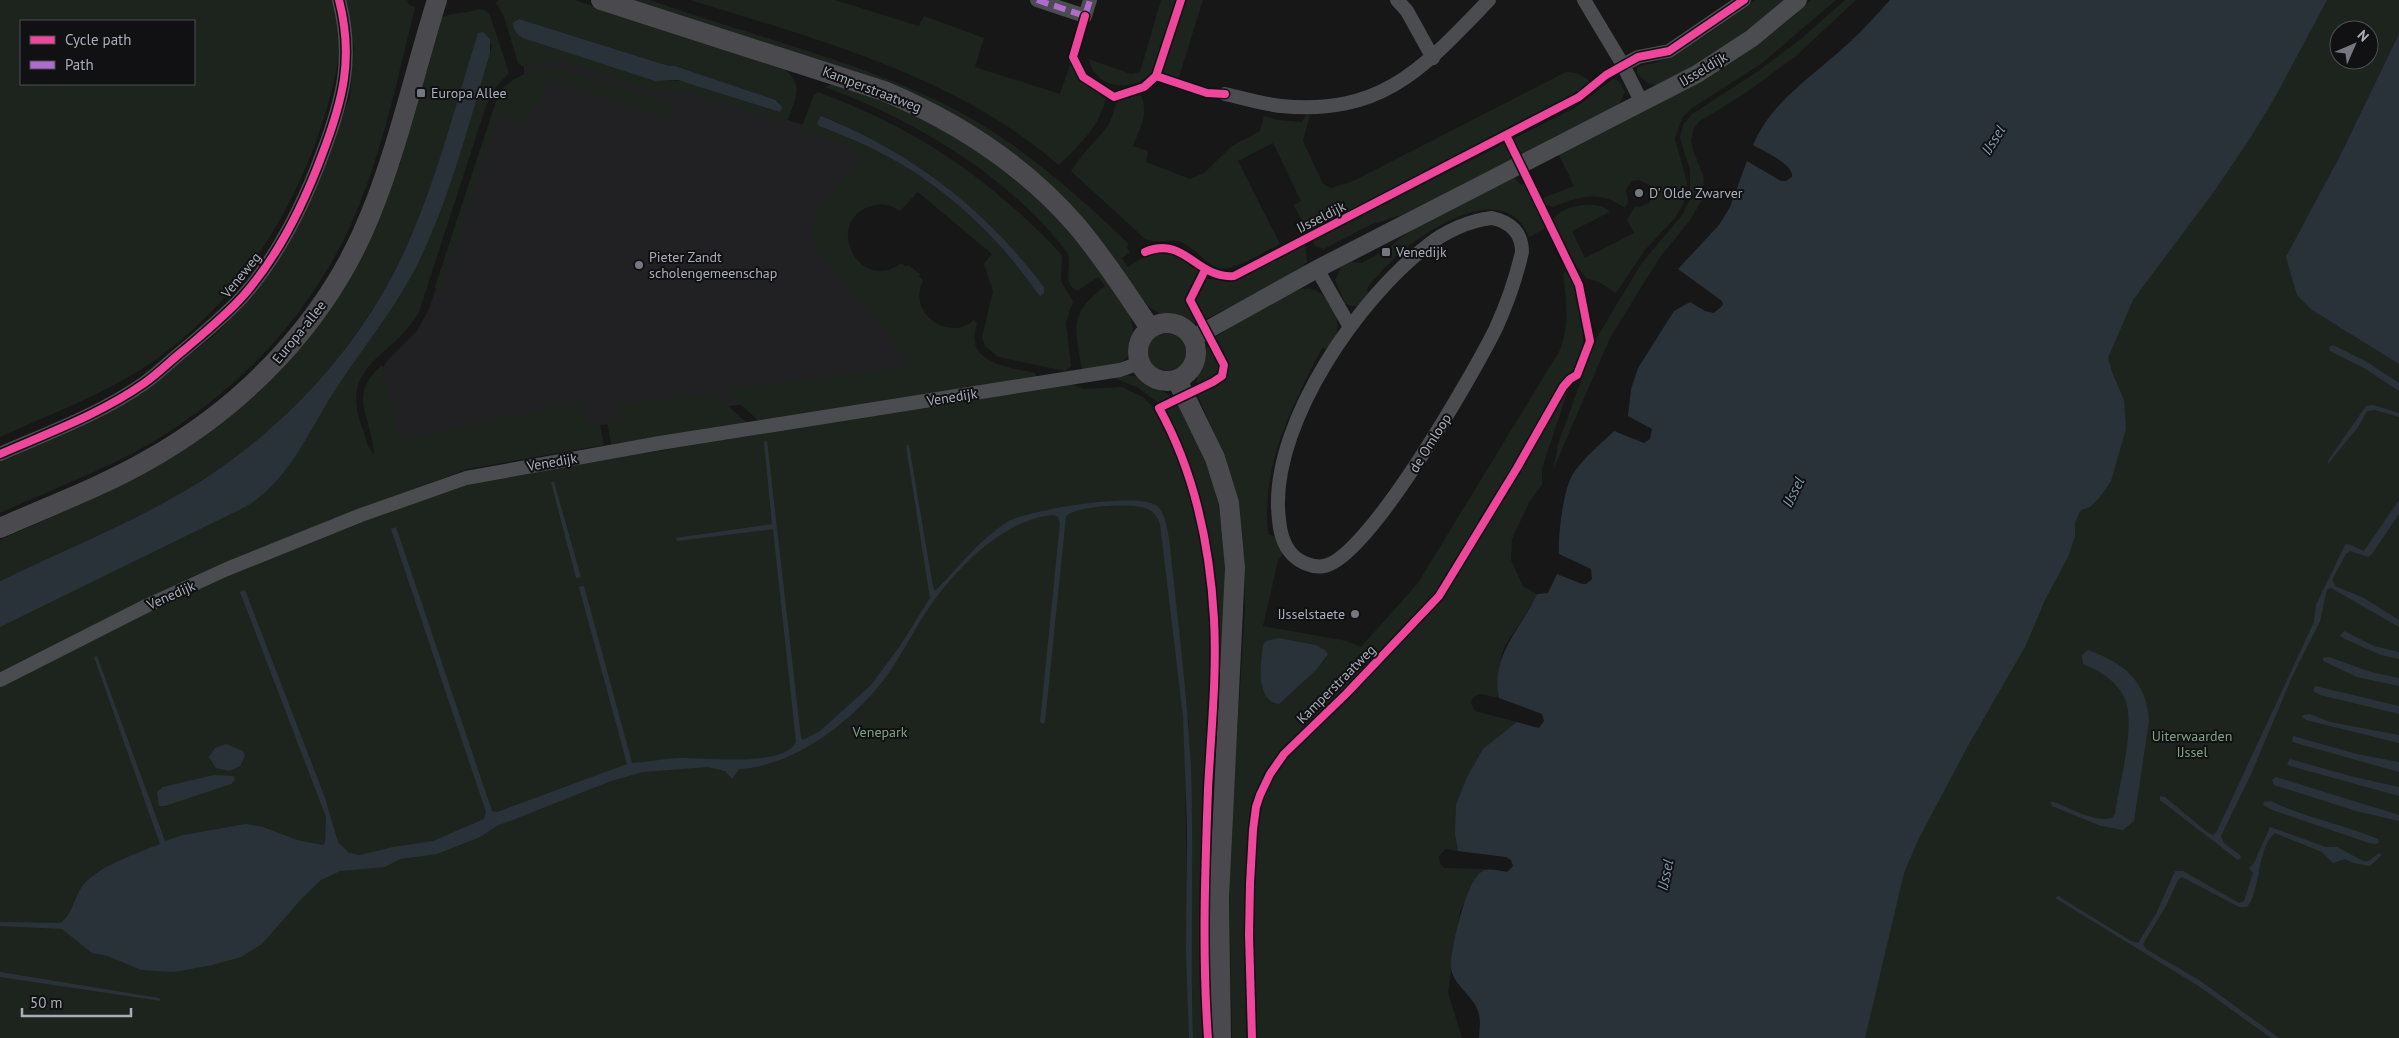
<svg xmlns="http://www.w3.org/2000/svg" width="2399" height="1038" font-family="'PT Sans',sans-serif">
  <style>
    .built { fill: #212123 }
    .green { fill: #1d241e; fill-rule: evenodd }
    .water { fill: #2a3239 }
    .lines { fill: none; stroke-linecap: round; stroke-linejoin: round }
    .minor { stroke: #4b4c50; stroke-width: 14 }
    .tertiary { stroke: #4b4c50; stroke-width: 18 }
    .secondary { stroke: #4a4a4e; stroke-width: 20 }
    .quiet { stroke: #b06ccc; stroke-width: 6; stroke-dasharray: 12 6; stroke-linecap: butt }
    .cycleway-casing { stroke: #111113; stroke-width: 11 }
    .cycleway { stroke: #ed469a; stroke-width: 8 }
    .poi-dot { fill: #757880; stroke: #111113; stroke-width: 2 }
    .labels { text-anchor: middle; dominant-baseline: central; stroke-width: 4; stroke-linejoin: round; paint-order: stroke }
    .street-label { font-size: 14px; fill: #a8adb8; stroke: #111113 }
    .poi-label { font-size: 14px; fill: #a8adb8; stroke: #111113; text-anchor: start }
    .park-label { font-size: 14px; fill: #7fa381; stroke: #111113 }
    .water-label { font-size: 15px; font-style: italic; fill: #7f9bb3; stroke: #111113 }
  </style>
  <rect width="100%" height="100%" fill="#171717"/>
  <path class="built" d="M 557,57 L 683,87 L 807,126 L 866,153 L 817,217 L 915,365 L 899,381 L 582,428 L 398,473 L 377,376 L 387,361 L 416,332 L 429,309 L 499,99 L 524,77 L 524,62 Z"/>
  <path class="green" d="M 0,0 L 334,0 C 335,10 339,20 340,30 C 341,55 334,83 327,108 C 297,212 233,311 140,370 C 96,398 47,415 0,437 ZM 21,21 L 194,21 L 194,84 L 21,84 Z
    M 344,0 L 407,0 L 409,5 L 415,7 C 399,73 385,140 360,203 C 320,305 244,388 151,443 C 103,471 50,490 0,513 L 0,459 L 151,386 L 216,334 L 242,307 L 260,285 L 295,231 L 314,194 L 350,96 L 354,47 Z
    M 498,0 L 574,0 L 775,64 C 805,80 798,92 788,119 L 782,122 L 682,90 L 656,91 L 559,61 L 522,66 L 518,63 L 504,17 L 496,3 ZM 519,19 L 670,66 L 675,66 L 776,100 L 780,102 L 778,112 L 684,81 L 666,81 L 516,20 Z
    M 626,0 L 650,0 C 745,34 845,57 936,100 C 1009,134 1071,189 1129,244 L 1126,247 L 1130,252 L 1122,258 L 1128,267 C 1147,254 1169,245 1190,261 C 1194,265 1198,268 1200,272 L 1186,298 L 1197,321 L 1194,323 L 1159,313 L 1149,307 L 1121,271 L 999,145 Z
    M 690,0 L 835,0 L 919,26 L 924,16 L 984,38 L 975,67 L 1060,94 L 1071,62 C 1079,80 1089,88 1106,97 C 1100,127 1080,144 1059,165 C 954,75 819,40 690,0 Z
    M 1161,0 L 1175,0 L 1155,68 C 1140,93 1095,92 1089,59 L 1131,74 L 1140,72 Z
    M 1185,0 L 1203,0 L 1178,80 L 1162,75 L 1162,67 Z
    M 1755,0 L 1786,0 C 1766,16 1677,85 1656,85 C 1648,85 1642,79 1637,73 L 1637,68 C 1645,63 1654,65 1663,60 C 1696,44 1726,22 1755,0 Z
    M 1811,0 L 1836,0 L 1761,64 L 1692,108 L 1682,118 L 1675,139 L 1687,182 L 1683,205 L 1674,219 L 1645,250 L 1616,293 L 1601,283 L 1586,278 L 1575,264 L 1553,219 C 1563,205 1598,199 1610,212 L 1572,231 L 1585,258 L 1634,233 L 1627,220 L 1635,206 L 1639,207 L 1649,203 L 1653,194 L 1651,186 L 1639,180 L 1632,181 L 1626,190 L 1628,202 L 1625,208 C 1598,189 1580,197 1552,207 L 1546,205 L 1543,198 L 1574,186 L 1558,153 C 1648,107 1736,71 1811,0 Z
    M 1845,0 L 1856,0 L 1796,56 L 1744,94 L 1700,121 L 1694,128 L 1691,141 L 1693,150 L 1704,178 L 1702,200 L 1690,220 L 1658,260 L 1610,338 L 1553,470 L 1558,444 L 1597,337 L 1641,264 L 1683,214 L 1690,198 L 1690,170 L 1680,138 L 1683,125 L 1692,114 L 1757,72 L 1802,38 Z
    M 2235,0 L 2399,0 L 2399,1038 L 1824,1038 ZM 2339,30 L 2369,30 L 2369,60 L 2339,60 Z
    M 478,9 L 485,10 L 490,15 L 509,73 L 495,88 L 486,106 L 419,312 C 394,358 338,363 362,427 C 366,437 366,446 374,454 C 372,417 346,396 382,365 L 400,440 L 584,401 L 588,425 L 600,423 L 604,445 L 467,469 L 403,494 L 919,407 L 1042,389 L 1068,383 L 1084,389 L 1122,387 L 1143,397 L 1156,410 L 1166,428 L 1188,488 L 1201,540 L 1208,593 L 1210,650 L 1200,935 L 1203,1038 L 1193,1038 C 1190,931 1194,823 1188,716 L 1185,770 L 1189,1038 L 0,1038 L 0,609 L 329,399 L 436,221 L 490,53 L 492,46 L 483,32 L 478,34 C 456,103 438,175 409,242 C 366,340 285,431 193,486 C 132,523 64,550 0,581 L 0,540 L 45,520 L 125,478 L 259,386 L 400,164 L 437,15 L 443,17 C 454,12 466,14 478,9 Z
    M 544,69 L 562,71 L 673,104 L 668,119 L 548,80 L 539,105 L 534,103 L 527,125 L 498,115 L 440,295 L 435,287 L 498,95 C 508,79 526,72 544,69 Z
    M 1566,72 C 1578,72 1584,76 1593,84 L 1308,233 L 1294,205 L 1301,201 L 1273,143 L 1238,161 L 1280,244 C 1267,250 1233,272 1219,268 C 1205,264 1196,249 1183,243 C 1171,238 1157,244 1145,239 L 1071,171 C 1081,154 1095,143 1106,128 C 1114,118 1113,107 1119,100 L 1141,95 C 1149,115 1140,127 1133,146 L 1148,151 L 1146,162 L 1190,179 L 1204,173 L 1232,146 L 1260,131 L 1264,116 L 1277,120 L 1302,122 L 1306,115 L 1310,115 L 1303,141 L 1323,184 L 1331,188 L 1353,181 Z
    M 1613,79 L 1619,81 L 1625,92 L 1619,104 L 1612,109 L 1408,213 L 1370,225 L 1324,249 L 1315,246 L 1312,240 L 1575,108 Z
    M 833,84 L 876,97 L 952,133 L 1021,181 L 1082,244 L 1128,312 C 1136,327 1137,357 1117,364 C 1107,368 1094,368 1082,370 C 1075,327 1068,315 1105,286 L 1098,277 L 1077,291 C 1060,281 1074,266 1067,252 C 1008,175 914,120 825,87 Z
    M 818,92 C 916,128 991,179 1062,255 L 1061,281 L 1073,301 L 1066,323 L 1071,366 L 1065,371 L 998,357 L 985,346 L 982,338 L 993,291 L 984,264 L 992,254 L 918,192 L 900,211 C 892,205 881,203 871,206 C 822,222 860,295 901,263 L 906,267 L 908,265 L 920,274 L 919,276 L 923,281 C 907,313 948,343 974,320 L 977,324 C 963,363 1008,367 1035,373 L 1037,378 L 759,421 L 724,390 L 906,367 L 906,358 L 813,245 L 814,217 L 863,155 L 822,136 L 800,131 L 814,95 ZM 834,121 C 919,158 988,213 1044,287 L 1038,294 C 997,235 944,185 879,152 C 860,142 839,134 819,126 Z
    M 1513,176 L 1521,185 L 1524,184 L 1548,227 L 1529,237 C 1507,181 1436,224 1405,249 C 1391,260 1379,274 1367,288 L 1368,295 C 1361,303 1356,311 1345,303 L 1335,280 L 1341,267 L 1352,262 L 1362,263 L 1387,249 L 1417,225 Z
    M 1305,244 L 1307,261 L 1300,272 L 1206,319 L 1196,301 L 1206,279 L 1237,279 Z
    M 1569,270 L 1580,299 L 1583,317 L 1583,346 L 1542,468 L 1542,485 L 1530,501 L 1512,539 L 1511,560 L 1523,586 L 1537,594 C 1528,612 1517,627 1506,644 C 1499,657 1496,684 1499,698 L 1481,694 L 1473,697 L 1471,703 L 1475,711 L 1517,722 L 1494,741 L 1455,835 L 1458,851 L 1446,849 L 1439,856 L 1440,864 L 1445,868 L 1489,869 L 1481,871 L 1460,911 L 1448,992 L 1462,1038 L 1232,1038 L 1229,869 L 1245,606 L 1244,559 L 1240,520 L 1223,455 L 1197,393 L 1220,383 L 1228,373 L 1227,358 L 1216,337 C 1235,325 1290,284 1311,289 C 1322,291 1328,301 1333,310 C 1341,325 1338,335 1329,349 L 1322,348 C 1293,404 1261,466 1268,530 L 1269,535 L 1276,536 L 1284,552 L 1278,561 L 1263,626 L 1347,641 L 1361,647 L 1418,583 L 1560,350 C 1570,323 1566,300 1563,273 ZM 1279,638 L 1316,645 L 1328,655 C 1319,677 1282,675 1262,679 L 1263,645 Z
    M1148 352a19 19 0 1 1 38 0a19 19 0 1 1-38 0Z
    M 1210,343 L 1220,363 L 1220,370 L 1212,378 L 1197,385 C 1195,373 1203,352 1210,343 Z
    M 1127,375 L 1140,377 L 1172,397 L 1158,403 L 1137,387 L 1111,377 Z
    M 712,392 L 747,423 L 611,444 L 607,422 L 617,419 L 615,405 Z
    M 1178,403 C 1186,419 1195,435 1202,451 C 1232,522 1225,599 1222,674 L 1216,674 C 1217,651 1218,628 1217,605 C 1213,540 1194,472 1166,414 L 1167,407 Z"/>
  <path class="water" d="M 1890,0 L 2327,0 L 2274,99 L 2247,143 L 2215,190 L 2133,300 L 2108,358 L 2112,372 L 2124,400 L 2126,429 L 2111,481 L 2100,497 L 2090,507 L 2081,510 L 2075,522 L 2075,536 L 2068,557 L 2045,600 L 2025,647 L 1969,744 L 1918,840 L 1904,873 L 1865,1038 L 1479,1038 C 1479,1031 1481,1022 1479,1015 C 1476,996 1451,985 1451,966 C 1451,948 1466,882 1481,872 C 1487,867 1500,871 1507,872 L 1513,866 L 1511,860 L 1506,857 L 1458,851 L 1455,835 L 1456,805 L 1467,777 L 1483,749 L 1517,722 L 1539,728 L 1544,721 L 1542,714 L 1499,698 C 1490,656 1521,629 1537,594 L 1548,593 L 1557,574 L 1582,584 L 1586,584 L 1592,579 L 1591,569 L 1559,554 C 1558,535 1563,490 1573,474 C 1584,457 1601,444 1614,431 L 1644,443 L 1650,439 L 1652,429 L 1628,416 L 1631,389 L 1638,368 L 1674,311 L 1690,302 L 1705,311 L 1714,313 L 1723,305 L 1722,301 L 1678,269 L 1719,225 L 1730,207 L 1747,161 L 1781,181 L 1786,181 L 1792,177 C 1794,164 1763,151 1753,145 C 1772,100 1816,74 1850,42 C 1864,29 1877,14 1890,0 Z
    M 519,19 L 669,66 L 675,66 L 776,100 L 783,108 L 779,112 L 678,80 L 655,81 L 523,38 C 516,34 514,30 513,23 Z
    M 483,32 L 490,39 L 490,53 C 468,126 449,203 414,271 C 390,316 357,355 330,398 C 307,436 285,484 245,507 L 0,627 L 0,581 C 64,550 132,523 193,486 C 285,430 367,340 409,241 C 438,175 456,103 478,33 Z
    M 2399,34 L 2399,364 L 2312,310 L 2297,295 L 2286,257 L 2341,154 Z
    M 821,116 C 912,152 985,209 1044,287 L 1044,293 L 1041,296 L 1038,294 C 997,235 944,185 879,152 C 860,142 839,134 819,126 L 817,123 Z
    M 2333,345 L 2367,362 L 2399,383 L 2399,391 L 2364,368 L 2330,351 L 2329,347 Z
    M 2373,405 L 2399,413 L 2399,417 L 2375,410 L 2367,411 L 2358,427 L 2327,465 L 2329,459 L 2366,406 Z
    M 767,441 L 801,738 L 803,740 L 820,731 L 871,685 L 900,646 L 930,598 L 906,446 L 909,445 L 933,587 L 935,591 C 959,567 979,540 1007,522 C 1027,510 1140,491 1157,506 C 1165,512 1167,528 1169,538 C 1177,614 1187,691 1191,768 C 1194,858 1190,948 1193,1038 L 1189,1038 L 1186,953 L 1187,828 L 1183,716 L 1160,524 C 1157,516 1153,510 1144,508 C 1130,503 1077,506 1066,516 L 1045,722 L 1043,724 L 1040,722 L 1060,523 L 1058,517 L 1053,515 C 1005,519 960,565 933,602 C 914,627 902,657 882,682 C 849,724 793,766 739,769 L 732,779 L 725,771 L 708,767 L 643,772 L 611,781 L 497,826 L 480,837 L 437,854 L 400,859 L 385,867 L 340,871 L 321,880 L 302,898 L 262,944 L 241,957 L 212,965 L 174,972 L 141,970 L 108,956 L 92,953 L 62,929 L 0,926 L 0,922 L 60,923 C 73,915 74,896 84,884 C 99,866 138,853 160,844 L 94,657 L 97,656 L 165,841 L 183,835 L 246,824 L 263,827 L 297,840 L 322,845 L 325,843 L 326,817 L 323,809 L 240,592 L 245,590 L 325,798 L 338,842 L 349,853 L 360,855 L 393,847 L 433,841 L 484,819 L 486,812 L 391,529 L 396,527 L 492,811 L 497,812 L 627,764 L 579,587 L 584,586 L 632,763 C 647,762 663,759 678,758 C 702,757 784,768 796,742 L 773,529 L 677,541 L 676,538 L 772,524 L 764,442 Z
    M 551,482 L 554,482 L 581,577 L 576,578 Z
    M 2399,500 L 2399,514 L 2372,554 L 2368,557 L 2350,551 L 2346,554 L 2332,580 L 2335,586 L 2362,597 L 2399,620 L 2399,627 L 2331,588 L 2327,589 L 2320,621 L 2292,677 L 2252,772 L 2221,836 L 2224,843 L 2240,855 L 2241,858 L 2238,860 L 2160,800 L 2160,796 L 2165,797 L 2207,832 L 2213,835 L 2216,833 L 2314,622 L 2316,605 L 2345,545 L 2348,544 L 2364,551 Z
    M 2344,631 L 2374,646 L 2399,652 L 2399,659 L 2381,655 L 2345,639 L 2340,636 Z
    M 1279,638 L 1316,645 L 1326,651 L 1328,655 L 1316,670 L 1279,704 C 1255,702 1261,661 1263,645 L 1266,641 Z
    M 2088,650 C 2124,663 2147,681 2149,721 L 2134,821 L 2123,830 L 2101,826 L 2052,806 L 2050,802 L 2054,802 C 2070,808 2095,823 2112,818 L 2115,814 C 2119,784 2137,723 2124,697 C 2117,681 2098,670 2083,664 L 2082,655 Z
    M 2329,657 L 2371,672 L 2399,678 L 2399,686 L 2357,677 L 2323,661 L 2323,658 Z
    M 2315,686 L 2399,706 L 2399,714 L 2320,695 L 2313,691 Z
    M 2310,714 L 2330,722 L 2399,735 L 2399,743 L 2306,720 L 2302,717 L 2303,715 Z
    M 2293,736 L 2357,754 L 2399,762 L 2399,772 L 2292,742 Z
    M 226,744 L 243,751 L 245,756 L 240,766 L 229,771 L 216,768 L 209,757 L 215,748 Z
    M 2290,759 L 2354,777 L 2399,787 L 2399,796 L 2290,766 L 2287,764 Z
    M 214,775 L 233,776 L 235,780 L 231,784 L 165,806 L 159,806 L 157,792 L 163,787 Z
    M 2276,777 L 2399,815 L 2399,821 L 2356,811 L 2274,785 L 2272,780 Z
    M 2271,801 C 2305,818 2343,824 2378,839 L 2379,842 L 2377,844 L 2369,843 L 2275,811 L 2263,805 L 2264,802 Z
    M 2270,827 L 2326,847 L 2337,847 L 2363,861 L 2369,861 L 2379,853 L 2382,855 L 2370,866 L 2353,863 L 2345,859 L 2333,863 L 2322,852 L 2275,833 C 2256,848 2261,892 2247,907 L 2239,907 L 2182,877 L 2178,880 L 2166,906 L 2143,944 L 2146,949 L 2199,980 L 2279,1038 L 2271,1038 L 2200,987 L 2055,898 L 2058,896 L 2131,941 L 2138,943 L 2156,914 L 2175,871 L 2183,871 L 2239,903 L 2244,901 L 2253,873 L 2249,868 L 2254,863 Z
    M 0,972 L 159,998 L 161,1001 L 0,977 Z"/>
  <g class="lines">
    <path class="minor" d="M 1037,0 L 1085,16 L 1090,0
      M 1397,0 L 1407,11 L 1433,58
      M 1584,0 L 1623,65 L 1642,103
      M 1623,65 L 1638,57 L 1669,51 L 1744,0
      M 1225,94 C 1243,98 1262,104 1281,106 C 1383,116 1424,67 1489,0
      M 1492,218 C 1511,222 1522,233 1522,252 C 1516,278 1507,304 1496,328 C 1475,371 1368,559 1324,566 C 1312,568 1298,562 1290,552 C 1280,539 1279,523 1278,508 C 1275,419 1359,298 1427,246 C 1444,232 1470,220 1492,218 Z
      M 1317,269 L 1350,327
      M 0,454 C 48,433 100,414 143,384 C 158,374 170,361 184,350 C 204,333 225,316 243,296 C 279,255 303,206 322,155 C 343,100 354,58 339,0
      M 0,680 L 146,606 L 227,569 L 361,515 L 466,478 L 660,443 L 1120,370 L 1140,363"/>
    <path class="tertiary" d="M 1193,338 L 1317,269 L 1697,74 L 1752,38 L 1798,0"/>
    <path class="secondary" d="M 601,0 L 884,91 C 958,122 1024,165 1077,226 C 1104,258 1127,294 1150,328
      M1138 352a29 29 0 1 1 58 0a29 29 0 1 1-58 0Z
      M 1177,380 L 1215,458 L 1229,503 L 1235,568 L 1219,898 L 1221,1038
      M 0,528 C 49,506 101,487 148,460 C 246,405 329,319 371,213 C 399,144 415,70 437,0"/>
    <path class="quiet" d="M 1037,0 L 1085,16 L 1090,0"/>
    <defs>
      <path id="cycleway" d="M 1085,16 L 1073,57 L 1083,77 L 1114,97 L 1144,87 L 1156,76 L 1181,0
        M 1156,76 L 1207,93 L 1225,94
        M 1145,252 C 1185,235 1196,279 1234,276 L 1579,97 L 1606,75 L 1638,57 L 1669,51 L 1744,0
        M 1205,270 L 1190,300 L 1224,365 L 1222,376 L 1213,382 L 1159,408 C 1194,471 1210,547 1214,619 C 1217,675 1211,732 1208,789 C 1205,872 1202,955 1208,1038
        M 0,454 C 48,433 100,414 143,384 C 158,374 170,361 184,350 C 204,333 225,316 243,296 C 279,255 303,206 322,155 C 343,100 354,58 339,0
        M 1252,1038 L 1249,935 L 1250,884 L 1253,830 L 1256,807 L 1260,795 L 1270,774 L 1284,754 L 1346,694 L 1439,596 L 1517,468 L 1563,387 L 1570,379 L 1577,375 L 1590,341 L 1579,285 L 1506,135"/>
    </defs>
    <use href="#cycleway" class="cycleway-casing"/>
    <use href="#cycleway" class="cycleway"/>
  </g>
  <g class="poi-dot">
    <rect x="416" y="88" width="10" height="10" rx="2.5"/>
    <circle cx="1639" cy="193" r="5"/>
    <rect x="1381" y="247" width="10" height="10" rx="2.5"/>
    <circle cx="639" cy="265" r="5"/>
    <circle cx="1355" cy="614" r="5"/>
  </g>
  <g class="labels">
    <g class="street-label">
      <text transform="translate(1703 69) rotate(-31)">IJsseldijk</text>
      <text transform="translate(872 89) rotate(21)">Kamperstraatweg</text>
      <text transform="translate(1321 217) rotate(-27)">IJsseldijk</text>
      <text transform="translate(241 275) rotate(-51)">Veneweg</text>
      <text transform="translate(299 332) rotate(-51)">Europa-allee</text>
      <text transform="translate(952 397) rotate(-9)">Venedijk</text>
      <text transform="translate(1430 443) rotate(-58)">de Omloop</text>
      <text transform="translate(552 462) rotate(-10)">Venedijk</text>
      <text transform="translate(171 595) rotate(-24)">Venedijk</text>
      <text transform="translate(1336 684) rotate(-45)">Kamperstraatweg</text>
    </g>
    <g class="poi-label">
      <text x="431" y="93">Europa Allee</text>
      <text x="1649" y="193">D' Olde Zwarver</text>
      <text x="1396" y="252">Venedijk</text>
      <text x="649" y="257">Pieter Zandt<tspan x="649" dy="16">scholengemeenschap</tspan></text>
      <text x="1345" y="614" text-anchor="end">IJsselstaete</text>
    </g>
    <g class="park-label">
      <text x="880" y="732">Venepark</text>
      <text x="2192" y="736">Uiterwaarden<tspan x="2192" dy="16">IJssel</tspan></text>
    </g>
    <g class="water-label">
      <text transform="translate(1993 140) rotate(-58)">IJssel</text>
      <text transform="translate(1793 492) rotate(-64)">IJssel</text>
      <text transform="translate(1665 875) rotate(-78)">IJssel</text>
    </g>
  </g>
  <rect x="20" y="20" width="175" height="65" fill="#111113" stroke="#4d4f55"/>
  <rect x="30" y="36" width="25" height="8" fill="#ed469a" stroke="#4d4f55"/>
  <text x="65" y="45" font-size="15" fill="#a8adb8">Cycle path</text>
  <rect x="30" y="61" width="25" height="8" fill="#b06ccc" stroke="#4d4f55"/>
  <text x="65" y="70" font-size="15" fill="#a8adb8">Path</text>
  <g transform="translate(2354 45) rotate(45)"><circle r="24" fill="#111113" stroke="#4d4f55"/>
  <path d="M0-4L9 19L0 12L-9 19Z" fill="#757880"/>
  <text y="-8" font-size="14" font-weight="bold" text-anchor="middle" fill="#a8adb8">N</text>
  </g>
  <path d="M22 1008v8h109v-8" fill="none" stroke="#a8adb8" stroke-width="2.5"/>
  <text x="30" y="1008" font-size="15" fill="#a8adb8" stroke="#111113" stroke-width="4" paint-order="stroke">50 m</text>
</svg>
